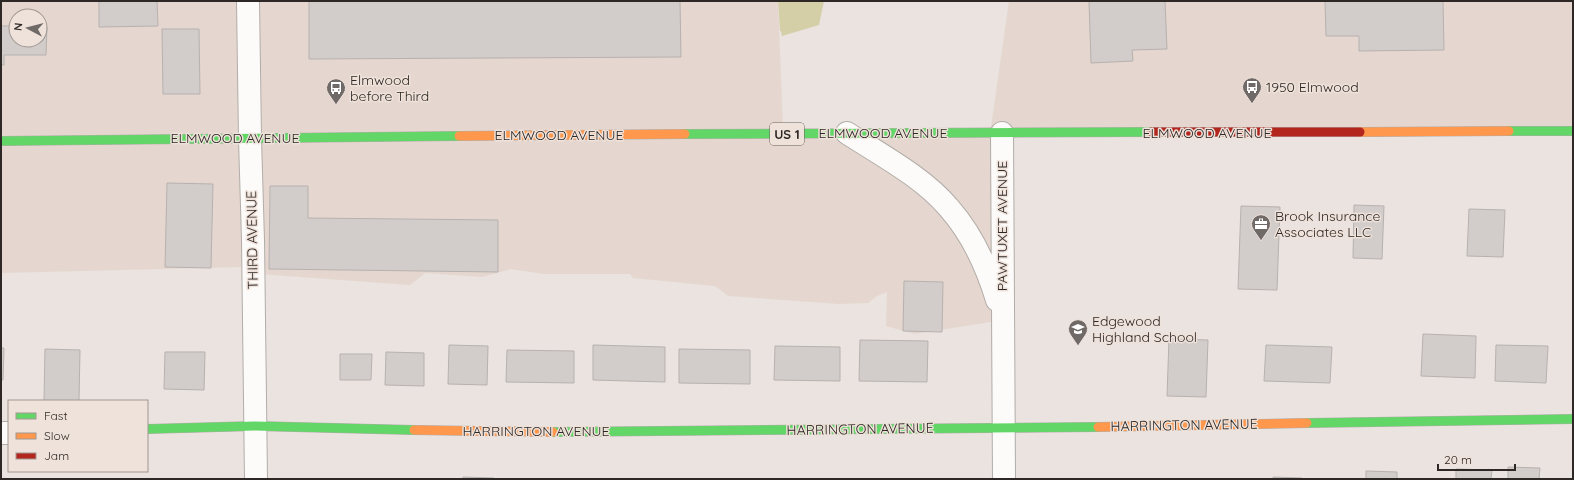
<svg xmlns="http://www.w3.org/2000/svg" width="1574" height="480" font-family="Quicksand,sans-serif">
  <style>
    .built { fill: #e5d7cf; fill-rule: evenodd }
    .green { fill: #d5cfa8 }
    .building { fill: #d2ccca; stroke: #b7b1af }
    .lines { fill: none; stroke-linecap: round; stroke-linejoin: round }
    .street-casing { stroke: #b2ada9; stroke-width: 24 }
    .fast-casing { stroke: #b2ada9; stroke-width: 10 }
    .slow-casing { stroke: #b2ada9; stroke-width: 10 }
    .jam-casing { stroke: #b2ada9; stroke-width: 10 }
    .street { stroke: #fcfbfa; stroke-width: 22 }
    .fast { stroke: #63d668; stroke-width: 9 }
    .slow { stroke: #ff974d; stroke-width: 9 }
    .jam { stroke: #b3261e; stroke-width: 9 }
    .labels { text-anchor: middle; dominant-baseline: central; stroke-width: 3; stroke-linejoin: round; paint-order: stroke }
    .shield { fill: #efe2da; stroke: #67605c; stroke-width: 1 }
    .shield-label { font-size: 13px; font-weight: bold; fill: #2d2826 }
    .poi-label { font-size: 14px; fill: #2d2826; stroke: #efe2da; text-anchor: start }
    .street-label { font-size: 14px; fill: #2d2826; stroke: #efe2da }
  </style>
  <rect width="100%" height="100%" fill="#eae3df"/>
  <path class="built" d="M 1,1 L 778,1 L 783,130 L 991,127 L 1009,1 L 1573,1 L 1573,130 L 1004,131 L 997,321 L 915,334 L 886,326 L 887,292 L 877,296 L 868,303 L 839,304 L 728,296 L 715,286 L 633,278 L 630,274 L 543,274 L 511,269 L 482,277 L 425,273 L 410,285 L 259,274 L 242,267 L 1,273 ZM 16,16 L 40,16 L 40,40 L 16,40 Z"/>
  <path class="green" d="M 778,1 L 824,1 L 819,25 L 782,36 L 781,31 L 780,31 Z"/>
  <path class="building" d="M 99,1 L 157,1 L 158,26 L 99,27 Z
    M 309,1 L 680,1 L 681,57 L 309,59 Z
    M 1089,1 L 1165,1 L 1167,49 L 1132,50 L 1133,61 L 1091,63 Z
    M 1325,1 L 1443,1 L 1444,50 L 1359,51 L 1359,36 L 1326,36 Z
    M 1,26 L 16,26 L 16,40 L 40,40 L 40,26 L 47,27 L 46,55 L 4,55 L 4,65 L 1,65 Z
    M 162,29 L 199,29 L 200,94 L 163,94 Z
    M 167,183 L 213,184 L 211,268 L 165,267 Z
    M 270,186 L 308,186 L 308,218 L 498,220 L 498,272 L 269,269 Z
    M 1354,205 L 1384,206 L 1382,259 L 1353,258 Z
    M 1241,206 L 1280,207 L 1277,290 L 1238,289 Z
    M 1469,209 L 1505,210 L 1503,257 L 1467,256 Z
    M 904,281 L 943,282 L 942,332 L 903,331 Z
    M 1423,334 L 1476,336 L 1475,378 L 1421,376 Z
    M 1169,339 L 1208,340 L 1206,397 L 1167,396 Z
    M 860,340 L 928,341 L 927,382 L 859,381 Z
    M 449,345 L 488,346 L 487,385 L 448,384 Z
    M 593,345 L 665,347 L 665,382 L 593,380 Z
    M 1266,345 L 1332,347 L 1330,383 L 1264,381 Z
    M 1496,345 L 1548,346 L 1546,383 L 1495,381 Z
    M 775,346 L 840,347 L 840,381 L 774,380 Z
    M 1,348 L 4,348 L 3,380 L 1,380 Z
    M 45,349 L 80,350 L 79,401 L 44,401 Z
    M 679,349 L 750,350 L 750,384 L 679,383 Z
    M 507,350 L 574,351 L 574,383 L 506,382 Z
    M 165,352 L 205,352 L 204,390 L 164,389 Z
    M 386,352 L 424,353 L 424,386 L 385,385 Z
    M 340,354 L 372,354 L 371,380 L 340,380 Z
    M 1508,467 L 1540,468 L 1539,479 L 1508,479 Z
    M 1456,469 L 1492,470 L 1491,479 L 1456,479 Z
    M 1366,471 L 1397,472 L 1397,479 L 1366,479 Z
    M 463,477 L 494,478 L 494,479 L 463,479 Z
    M 1273,477 L 1302,478 L 1302,479 L 1273,479 Z"/>
  <g class="lines">
    <defs>
      <path id="street" d="M 248,1 L 250,139 L 253,240 L 256,479
        M 847,133 C 881,155 923,177 949,208 C 972,234 987,267 997,300
        M 1002,133 L 1004,479
        M 1,433 L 9,433"/>
      <path id="fast" d="M 1509,131 L 1573,131
        M 685,134 L 1151,132
        M 1,141 L 459,136
        M 1307,423 L 1573,419
        M 147,429 L 255,426 L 414,430
        M 553,432 L 1098,427"/>
      <path id="slow" d="M 1360,132 L 1509,131
        M 459,136 L 685,134
        M 1098,427 L 1307,423
        M 414,430 L 553,432"/>
      <path id="jam" d="M 1151,132 L 1360,132"/>
    </defs>
    <use href="#street" class="street-casing"/>
    <use href="#fast" class="fast-casing"/>
    <use href="#slow" class="slow-casing"/>
    <use href="#jam" class="jam-casing"/>
    <use href="#street" class="street"/>
    <use href="#fast" class="fast"/>
    <use href="#slow" class="slow"/>
    <use href="#jam" class="jam"/>
  </g>
  <defs>
    <symbol id="bus-pin" viewBox="-11 -11 22 30"><path d="M0 17L-7.5 6A9.5 9.5 0 1 1 7.5 6Z" fill="#6f6967" stroke="#efe2da"/><path d="M-5-6H5V4H4V6H2V4H-2V6H-4V4H-5ZM-3.5-4V0h7V-4ZM-3.5 1.2v1.5H-2V1.2ZM2 1.2v1.5H3.5V1.2Z" fill="#fff"/></symbol>
    <symbol id="office-pin" viewBox="-11 -11 22 30"><path d="M0 17L-7.5 6A9.5 9.5 0 1 1 7.5 6Z" fill="#6f6967" stroke="#efe2da"/><path d="M-6-3h4V-5.5h4V-3h4V5H-6ZM-1-4.5V-3h2v-1.5ZM-6 0V1H6V0Z" fill="#fff"/></symbol>
    <symbol id="school-pin" viewBox="-11 -11 22 30"><path d="M0 17L-7.5 6A9.5 9.5 0 1 1 7.5 6Z" fill="#6f6967" stroke="#efe2da"/><path d="M0-5L7-2L0 1L-7-2ZM-4 1L0 2.5L4 1V4Q0 6-4 4Z" fill="#fff"/></symbol>
  </defs>
  <g fill-rule="evenodd">
    <use href="#bus-pin" x="1241" y="76" width="22" height="30"/>
    <use href="#bus-pin" x="325" y="77" width="22" height="30"/>
    <use href="#office-pin" x="1250" y="213" width="22" height="30"/>
    <use href="#school-pin" x="1067" y="318" width="22" height="30"/>
  </g>
  <g class="labels">
    <rect class="shield" x="770" y="123" width="34" height="22" rx="3"/>
    <g class="shield-label">
      <text x="787" y="134">US 1</text>
    </g>
    <g class="poi-label">
      <text x="350" y="80">Elmwood<tspan x="350" dy="16">before Third</tspan></text>
      <text x="1266" y="87">1950 Elmwood</text>
      <text x="1275" y="216">Brook Insurance<tspan x="1275" dy="16">Associates LLC</tspan></text>
      <text x="1092" y="321">Edgewood<tspan x="1092" dy="16">Highland School</tspan></text>
    </g>
    <g class="street-label">
      <text x="883" y="133">ELMWOOD AVENUE</text>
      <text x="1207" y="133">ELMWOOD AVENUE</text>
      <text x="559" y="135">ELMWOOD AVENUE</text>
      <text x="235" y="138">ELMWOOD AVENUE</text>
      <text transform="translate(1002 226) rotate(-90)">PAWTUXET AVENUE</text>
      <text transform="translate(252 240) rotate(-91)">THIRD AVENUE</text>
      <text transform="translate(1184 425) rotate(-1)">HARRINGTON AVENUE</text>
      <text transform="translate(860 429) rotate(-1)">HARRINGTON AVENUE</text>
      <text x="536" y="431">HARRINGTON AVENUE</text>
    </g>
  </g>
  <rect width="1574" height="480" fill="none" stroke="#2d2826" stroke-width="4"/>
  <rect x="8" y="400" width="140" height="72" fill="#efe2da" stroke="#a19892"/>
  <rect x="16" y="413" width="20" height="6" fill="#63d668" stroke="#a19892"/>
  <text x="44" y="420" font-size="12" fill="#2d2826">Fast</text>
  <rect x="16" y="433" width="20" height="6" fill="#ff974d" stroke="#a19892"/>
  <text x="44" y="440" font-size="12" fill="#2d2826">Slow</text>
  <rect x="16" y="453" width="20" height="6" fill="#b3261e" stroke="#a19892"/>
  <text x="44" y="460" font-size="12" fill="#2d2826">Jam</text>
  <g transform="translate(28 28) rotate(277)"><circle r="19" fill="#efe2da" stroke="#a19892"/>
  <path d="M0-3L7 15L0 10L-7 15Z" fill="#6f6967"/>
  <text y="-6" font-size="11" font-weight="bold" text-anchor="middle" fill="#2d2826">N</text>
  </g>
  <path d="M1438 464v6h77v-6" fill="none" stroke="#2d2826" stroke-width="2"/>
  <text x="1444" y="464" font-size="12" fill="#2d2826" stroke="#efe2da" stroke-width="3" paint-order="stroke">20 m</text>
</svg>
